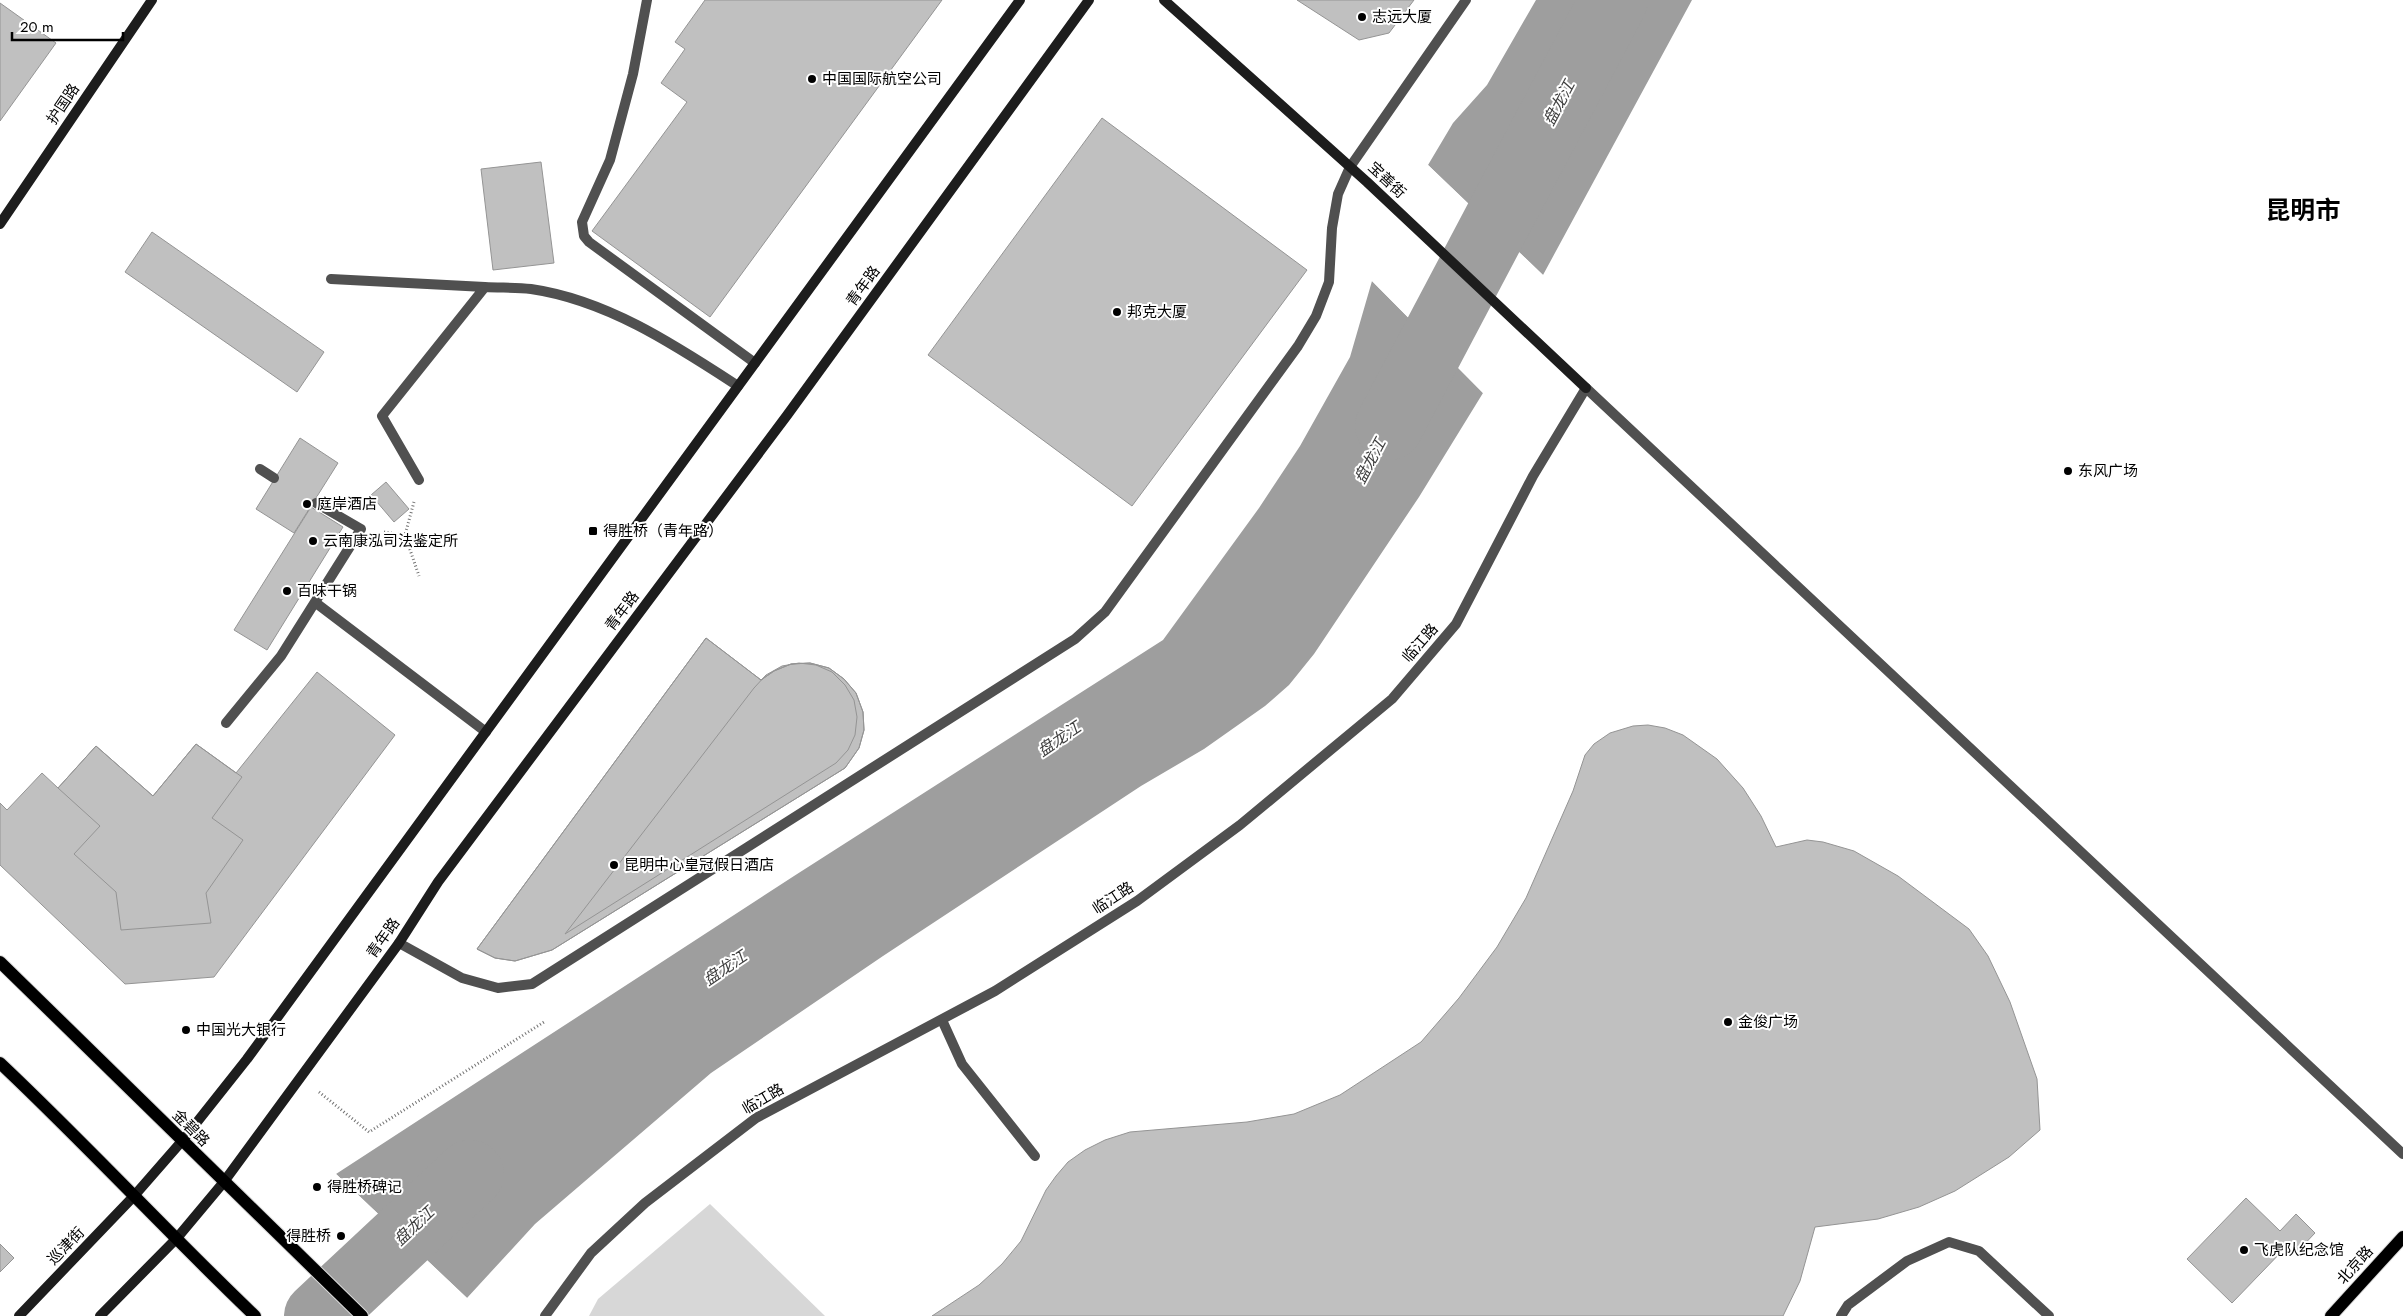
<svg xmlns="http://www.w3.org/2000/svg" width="2403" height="1316" font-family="Jost,'Noto Sans SC',sans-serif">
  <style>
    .green { fill: #d7d7d7 }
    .water { fill: #9e9e9e }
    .pier { fill: #fff }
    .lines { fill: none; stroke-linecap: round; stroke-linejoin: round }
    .river { stroke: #9e9e9e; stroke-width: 68 }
    .building { fill: #c0c0c0; stroke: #949494 }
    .primary-casing { stroke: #dbdbdb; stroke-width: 14 }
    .path { stroke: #727272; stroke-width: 3; stroke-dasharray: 1 2.5; stroke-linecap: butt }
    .lane { stroke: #505050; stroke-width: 10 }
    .street { stroke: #505050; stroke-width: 10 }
    .secondary { stroke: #1d1d1d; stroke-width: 10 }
    .primary { stroke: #000; stroke-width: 12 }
    .poi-dot { fill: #000; stroke: #fff; stroke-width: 2 }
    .labels { text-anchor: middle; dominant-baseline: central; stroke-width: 4; stroke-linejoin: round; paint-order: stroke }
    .poi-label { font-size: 15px; fill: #000; stroke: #fff; text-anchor: start }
    .street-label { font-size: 15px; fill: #000; stroke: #fff }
    .water-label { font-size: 16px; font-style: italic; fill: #3f3f3f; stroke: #fff }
    .town-label { font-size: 25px; font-weight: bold; fill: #000; stroke: #fff }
  </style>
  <rect width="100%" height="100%" fill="#fff"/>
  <path class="green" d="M 710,1204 L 825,1316 L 589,1316 L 598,1299 Z"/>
  <path class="water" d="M 1536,0 L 1692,0 L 1543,275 L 1428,165 L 1453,123 L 1487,85 Z
    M 1372,281 L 1483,393 L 1419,497 L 1314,654 L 1289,685 L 1265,706 L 1204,749 L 1141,786 L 883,956 L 711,1073 L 535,1224 L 467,1298 L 336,1174 L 794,876 L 1163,640 L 1259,508 L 1300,446 L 1350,357 Z"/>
  <path class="pier" d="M 1428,165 L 1543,275 L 1542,277 L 1427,168 Z
    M 1373,279 L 1484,391 L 1483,393 L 1372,281 Z
    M 336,1174 L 467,1298 L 466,1300 L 335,1175 Z"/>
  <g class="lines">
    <path class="river" d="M 1389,426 L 1614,0
      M 318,1316 L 470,1174"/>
  </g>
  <path class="building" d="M 705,0 L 942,0 L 710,317 L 592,231 L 687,102 L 661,83 L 685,49 L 675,42 Z
    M 1297,0 L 1414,0 L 1389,33 L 1359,40 Z
    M 0,3 L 56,43 L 0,121 Z
    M 1102,118 L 1307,270 L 1132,506 L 928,355 Z
    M 541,162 L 554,263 L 493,270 L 481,169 Z
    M 152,232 L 324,352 L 297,392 L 125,272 Z
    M 300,438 L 338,463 L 294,533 L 256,509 Z
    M 386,482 L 409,509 L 394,522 L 371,495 Z
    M 311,507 L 343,527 L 267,650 L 234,630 Z
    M 706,638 L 761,680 L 774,671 L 791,664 L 810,663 L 829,668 L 844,679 L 856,693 L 863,712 L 864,730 L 859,748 L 845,768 L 552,950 L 515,961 L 495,958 L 477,949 Z
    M 706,638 L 761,680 L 774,671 L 791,664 L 810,663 L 829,668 L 844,679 L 856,693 L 863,712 L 864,730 L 859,748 L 845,768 L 552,950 L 515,961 L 495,958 L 477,949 Z
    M 799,663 L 816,665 L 832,672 L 845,685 L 854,700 L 857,717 L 855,735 L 848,750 L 836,763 L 565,934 L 754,688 L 766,675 L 782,666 Z
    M 317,672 L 395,735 L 214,977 L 125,984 L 0,865 L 0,803 L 7,810 L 42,773 L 58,788 L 96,746 L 153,796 L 196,744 L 236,773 Z
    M 1648,725 L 1665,728 L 1683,735 L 1717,759 L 1743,788 L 1761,816 L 1776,847 L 1807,840 L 1823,842 L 1854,851 L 1898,876 L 1969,929 L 1988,956 L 2010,1002 L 2037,1079 L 2040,1130 L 2009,1157 L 1955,1191 L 1919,1207 L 1878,1219 L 1815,1227 L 1800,1281 L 1783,1316 L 932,1316 L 979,1285 L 1002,1264 L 1021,1241 L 1046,1190 L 1056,1176 L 1068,1162 L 1085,1150 L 1105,1140 L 1130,1132 L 1247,1122 L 1294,1114 L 1340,1095 L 1421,1042 L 1459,998 L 1497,947 L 1526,898 L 1573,791 L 1585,755 L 1594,744 L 1610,733 L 1633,726 Z
    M 196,744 L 242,777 L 212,818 L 243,840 L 206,893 L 211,923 L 121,930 L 116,892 L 74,854 L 100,826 L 58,788 L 96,746 L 153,796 Z
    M 2246,1198 L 2280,1231 L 2296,1214 L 2315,1233 L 2296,1253 L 2288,1245 L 2232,1303 L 2187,1259 Z
    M 0,1244 L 14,1258 L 0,1272 Z"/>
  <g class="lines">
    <defs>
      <path id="primary" d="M 0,962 L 362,1316
        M 0,1063 C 87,1145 168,1233 255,1316
        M 2331,1316 L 2403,1237"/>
    </defs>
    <use href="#primary" class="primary-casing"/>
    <path class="path" d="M 414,502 L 405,535 L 419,576
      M 384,532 L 405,535
      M 319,1092 L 369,1132 L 544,1022"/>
    <path class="lane" d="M 647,0 L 633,74 L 610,160 L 582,222 L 584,236 L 589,242 L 755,363
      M 331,279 L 485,287
      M 260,469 L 274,478
      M 419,480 L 382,416 L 485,287 C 500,288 516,287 531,289 C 607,300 675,345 738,386
      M 316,603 L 486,732
      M 226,723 L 281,656 L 361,529 L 316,503
      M 399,943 L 462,978 L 498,988 L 532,984 L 1075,639 L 1105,612 L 1298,346 L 1316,316 L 1329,282 L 1332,228 L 1338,194 L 1350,167 L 1466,0
      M 942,1020 L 962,1064 L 1035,1156"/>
    <path class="street" d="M 545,1316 L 591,1253 L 645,1203 L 756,1118 L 995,991 L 1137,901 L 1240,825 L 1392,699 L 1456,624 L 1533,476 L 1586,388 L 2403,1154
      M 1841,1316 L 1848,1305 L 1907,1261 L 1949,1242 L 1979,1251 L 2049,1316"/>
    <path class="secondary" d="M 1164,0 L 1367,182 L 1586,388
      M 0,224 L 152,0
      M 19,1316 L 134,1196 L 182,1141 L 247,1059 L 1020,0
      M 100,1316 L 177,1238 L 223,1183 L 399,943 L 438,882 L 788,414 L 1089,0"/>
    <use href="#primary" class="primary"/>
  </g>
  <g class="poi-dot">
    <circle cx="1362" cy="17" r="5"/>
    <circle cx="812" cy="79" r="5"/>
    <circle cx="1117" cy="312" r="5"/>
    <circle cx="2068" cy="471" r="5"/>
    <circle cx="307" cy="504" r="5"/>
    <rect x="588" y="526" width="10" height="10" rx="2.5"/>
    <circle cx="313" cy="541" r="5"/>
    <circle cx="287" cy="591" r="5"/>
    <circle cx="614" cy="865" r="5"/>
    <circle cx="1728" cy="1022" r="5"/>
    <circle cx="186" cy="1030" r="5"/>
    <circle cx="317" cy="1187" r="5"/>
    <circle cx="341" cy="1236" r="5"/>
    <circle cx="2244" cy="1250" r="5"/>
  </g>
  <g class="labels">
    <g class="poi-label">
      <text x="1372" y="17">志远大厦</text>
      <text x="822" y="79">中国国际航空公司</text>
      <text x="1127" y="312">邦克大厦</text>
      <text x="2078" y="471">东风广场</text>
      <text x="317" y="504">庭岸酒店</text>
      <text x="603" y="531">得胜桥（青年路）</text>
      <text x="323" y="541">云南康泓司法鉴定所</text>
      <text x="297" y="591">百味干锅</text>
      <text x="624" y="865">昆明中心皇冠假日酒店</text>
      <text x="1738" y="1022">金俊广场</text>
      <text x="196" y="1030">中国光大银行</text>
      <text x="327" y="1187">得胜桥碑记</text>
      <text x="331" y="1236" text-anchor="end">得胜桥</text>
      <text x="2254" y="1250">飞虎队纪念馆</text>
    </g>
    <g class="street-label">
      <text transform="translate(63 104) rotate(-56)">护国路</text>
      <text transform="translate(1387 180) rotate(43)">宝善街</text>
      <text transform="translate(863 286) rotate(-54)">青年路</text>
      <text transform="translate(622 611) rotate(-53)">青年路</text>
      <text transform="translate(1420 643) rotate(-49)">临江路</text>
      <text transform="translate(1113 898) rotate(-33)">临江路</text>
      <text transform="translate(383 938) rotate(-55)">青年路</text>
      <text transform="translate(763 1099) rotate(-30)">临江路</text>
      <text transform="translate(191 1128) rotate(45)">金碧路</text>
      <text transform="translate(66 1246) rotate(-46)">巡津街</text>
      <text transform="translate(2355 1265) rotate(-48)">北京路</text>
    </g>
    <g class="water-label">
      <text transform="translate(1559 103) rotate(-62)">盘龙江</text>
      <text transform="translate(1370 461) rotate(-62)">盘龙江</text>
      <text transform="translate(1059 739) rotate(-34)">盘龙江</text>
      <text transform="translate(725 968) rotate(-34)">盘龙江</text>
      <text transform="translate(414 1226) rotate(-43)">盘龙江</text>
    </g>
    <g class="town-label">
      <text x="2303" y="210">昆明市</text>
    </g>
  </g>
  <path d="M12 32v8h111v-8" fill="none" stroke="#000000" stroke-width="2.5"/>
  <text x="20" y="32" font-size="15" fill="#000000" stroke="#ffffff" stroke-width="4" paint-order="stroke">20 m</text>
</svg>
